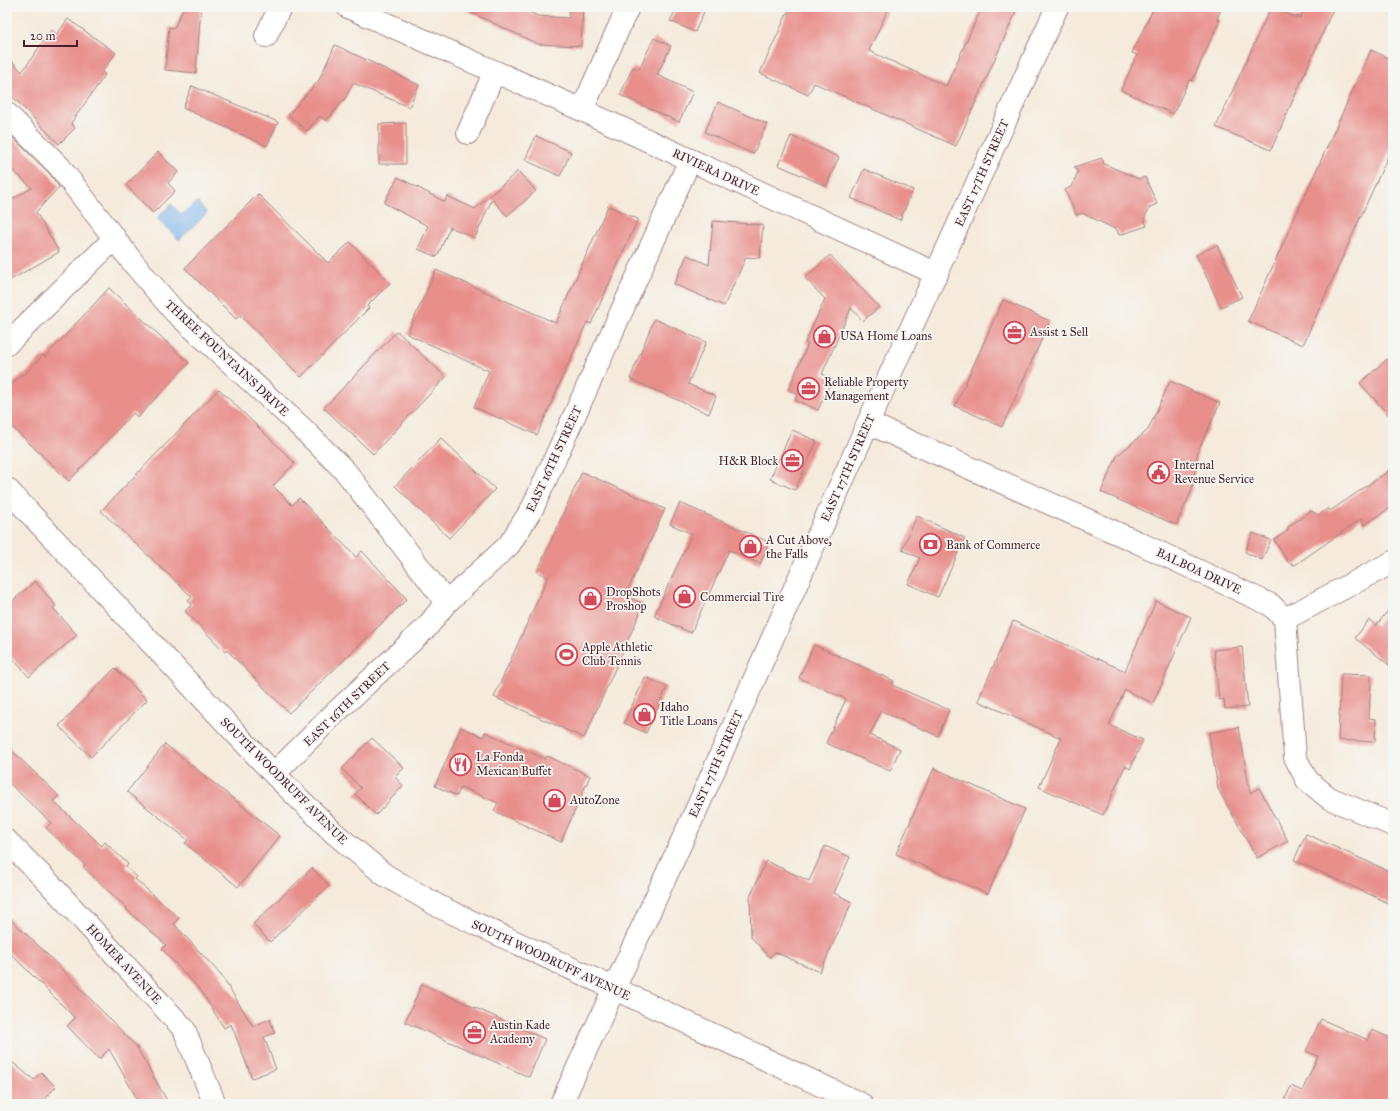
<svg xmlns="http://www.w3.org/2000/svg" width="1400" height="1111" font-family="'IM FELL Great Primer',serif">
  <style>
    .water { fill: #7db4ec; stroke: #646a8c }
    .building { fill: #e88f8c }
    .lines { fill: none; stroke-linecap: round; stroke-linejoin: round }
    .minor-casing { stroke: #a08483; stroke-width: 24 }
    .major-casing { stroke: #a08483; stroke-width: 24 }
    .minor { stroke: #fff; stroke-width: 22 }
    .major { stroke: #fff; stroke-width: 22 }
    .labels { text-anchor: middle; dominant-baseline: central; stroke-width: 3.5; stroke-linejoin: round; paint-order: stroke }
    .street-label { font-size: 12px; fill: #4a1f2b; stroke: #f6f6f2 }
    .poi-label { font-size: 12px; fill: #4a1f2b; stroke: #f6f6f2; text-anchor: start }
  </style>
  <rect width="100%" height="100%" fill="#f6f6f2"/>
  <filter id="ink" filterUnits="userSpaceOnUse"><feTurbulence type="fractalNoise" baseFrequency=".025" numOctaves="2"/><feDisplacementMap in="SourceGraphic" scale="8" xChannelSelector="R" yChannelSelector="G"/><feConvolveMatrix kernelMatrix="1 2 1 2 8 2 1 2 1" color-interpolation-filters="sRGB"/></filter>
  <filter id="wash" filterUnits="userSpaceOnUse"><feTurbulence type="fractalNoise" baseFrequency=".012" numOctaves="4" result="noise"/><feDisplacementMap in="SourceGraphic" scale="16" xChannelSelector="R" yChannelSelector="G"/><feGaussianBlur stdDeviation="0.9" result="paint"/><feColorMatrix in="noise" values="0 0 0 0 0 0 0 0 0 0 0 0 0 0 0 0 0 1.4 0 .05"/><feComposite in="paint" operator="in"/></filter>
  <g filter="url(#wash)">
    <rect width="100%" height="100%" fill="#f5eadb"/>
    <path class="water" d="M 197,202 L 207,213 L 179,240 L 157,218 L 171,204 L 182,215 Z"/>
    <g id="blocks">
      <path class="building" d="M 184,7 L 201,7 L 196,73 L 165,70 L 169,27 L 174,28 Z
        M 459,7 L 517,7 L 538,16 L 569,18 L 569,7 L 583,7 L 581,46 L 538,44 Z
        M 677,7 L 706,7 L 695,32 L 670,21 Z
        M 790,7 L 889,7 L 869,51 L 946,86 L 982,7 L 1018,7 L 956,146 L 814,83 L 808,95 L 760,73 Z
        M 1154,7 L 1222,7 L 1217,19 L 1220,20 L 1192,81 L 1189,80 L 1173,114 L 1121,90 L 1137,55 L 1132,53 Z
        M 1271,7 L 1297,18 L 1297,16 L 1300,18 L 1305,7 L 1334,7 L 1271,150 L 1216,127 Z
        M 68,19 L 116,53 L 102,72 L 105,75 L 71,123 L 75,128 L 59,144 L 7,91 L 7,56 L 22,72 L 51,30 L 57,34 Z
        M 654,38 L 671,46 L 657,75 L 693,92 L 679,122 L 620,95 L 633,67 L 639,69 Z
        M 335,45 L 419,85 L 409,107 L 353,83 L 345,99 L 326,121 L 320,116 L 307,131 L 288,115 L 319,80 Z
        M 1371,50 L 1393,60 L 1393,145 L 1303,345 L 1248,321 Z
        M 192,86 L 278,122 L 267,146 L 183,108 Z
        M 718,102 L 767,124 L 753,154 L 705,132 Z
        M 406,123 L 406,164 L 379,164 L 379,124 Z
        M 7,132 L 50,174 L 59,187 L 36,212 L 59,252 L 7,282 L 7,202 L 32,188 L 7,165 Z
        M 536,136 L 571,152 L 560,176 L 525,160 Z
        M 791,136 L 839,157 L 826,186 L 778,165 Z
        M 158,152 L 178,172 L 168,183 L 175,191 L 153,213 L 126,185 Z
        M 1102,158 L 1104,164 L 1139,179 L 1145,177 L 1157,204 L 1150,207 L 1144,219 L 1147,226 L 1119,235 L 1117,230 L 1082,213 L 1076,215 L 1065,190 L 1071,187 L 1078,172 L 1074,167 Z
        M 864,169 L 913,190 L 900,220 L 851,198 Z
        M 518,171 L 536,191 L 507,216 L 492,199 L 475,238 L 450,227 L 437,257 L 418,249 L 428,226 L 384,203 L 398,177 L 445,202 L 447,196 L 475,209 Z
        M 258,194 L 328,263 L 350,242 L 390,283 L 367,306 L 369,308 L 301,377 L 240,315 L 236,319 L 185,268 Z
        M 608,206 L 638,219 L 591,324 L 587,322 L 537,435 L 474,407 L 489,371 L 407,334 L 436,270 L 556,323 Z
        M 713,221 L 763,225 L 760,258 L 746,257 L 724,306 L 674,284 L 687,255 L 709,265 Z
        M 1217,245 L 1242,297 L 1221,307 L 1196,255 Z
        M 830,255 L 879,307 L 863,321 L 851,308 L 822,374 L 832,379 L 818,410 L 795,400 L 798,394 L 788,390 L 808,344 L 805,343 L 825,299 L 805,278 Z
        M 109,288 L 189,363 L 138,417 L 133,413 L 69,481 L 7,422 L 7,389 L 22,374 L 24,375 L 43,355 L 45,357 Z
        M 1003,300 L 1050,321 L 1002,427 L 955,406 Z
        M 654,319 L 706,342 L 688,384 L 716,396 L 709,414 L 630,379 Z
        M 397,331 L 446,377 L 373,454 L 324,408 Z
        M 1393,354 L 1393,420 L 1360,383 Z
        M 1170,381 L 1220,403 L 1198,451 L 1192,490 L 1176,525 L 1101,492 L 1117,456 L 1148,430 Z
        M 219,389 L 295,463 L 273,486 L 292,505 L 299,498 L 356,557 L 362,551 L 407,599 L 289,713 L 227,650 L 225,652 L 185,611 L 192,604 L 188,601 L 192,597 L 101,511 Z
        M 792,430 L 817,441 L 795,490 L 770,479 Z
        M 441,438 L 495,489 L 449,538 L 395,486 Z
        M 1393,468 L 1393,506 L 1364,525 L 1361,519 L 1295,565 L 1288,562 L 1274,540 L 1287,531 L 1289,526 L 1311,511 L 1319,515 L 1328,508 L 1330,511 Z
        M 582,472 L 665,509 L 625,596 L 644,604 L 584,738 L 494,697 L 548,577 L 537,572 Z
        M 680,503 L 769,542 L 760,564 L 729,550 L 691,633 L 654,616 L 692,534 L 670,524 Z
        M 917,516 L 965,538 L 938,597 L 908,584 L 920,558 L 902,550 Z
        M 1253,533 L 1271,540 L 1262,560 L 1245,552 Z
        M 35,581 L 56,606 L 53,608 L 77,635 L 29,677 L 7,652 L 7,606 Z
        M 1156,601 L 1191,617 L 1153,703 L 1125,690 L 1109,725 L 1143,740 L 1130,769 L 1125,766 L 1103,815 L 1039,787 L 1061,738 L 978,701 L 1013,621 L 1125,671 Z
        M 1393,604 L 1393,668 L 1355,638 L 1369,620 L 1376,626 Z
        M 814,645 L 894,681 L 892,685 L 949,710 L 938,736 L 881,711 L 870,735 L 900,749 L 890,771 L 826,743 L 846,699 L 799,678 Z
        M 1242,647 L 1248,707 L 1225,709 L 1224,699 L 1219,700 L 1214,650 Z
        M 115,668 L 147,700 L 91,757 L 59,726 Z
        M 1341,674 L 1371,675 L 1369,718 L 1376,719 L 1375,742 L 1338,740 Z
        M 645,677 L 667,687 L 646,733 L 624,723 Z
        M 461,727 L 483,737 L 485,732 L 545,759 L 547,756 L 590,776 L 561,842 L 494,811 L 498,803 L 461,787 L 457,796 L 435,786 Z
        M 1239,727 L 1250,793 L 1259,788 L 1288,841 L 1257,858 L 1218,789 L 1209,733 Z
        M 372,738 L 404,768 L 395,777 L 403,786 L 376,815 L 355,794 L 361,788 L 342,769 Z
        M 165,744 L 280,836 L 238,887 L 185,843 L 188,840 L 127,792 Z
        M 7,746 L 59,796 L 53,801 L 102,846 L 105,842 L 128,864 L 126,867 L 137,877 L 135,879 L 179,918 L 174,924 L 221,975 L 253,1026 L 270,1019 L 275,1033 L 264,1037 L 276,1069 L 252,1078 L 231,1024 L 224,1028 L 201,991 L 162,949 L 166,945 L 126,909 L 127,908 L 83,867 L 85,865 L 46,828 L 51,823 L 7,781 Z
        M 934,768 L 1025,809 L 988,894 L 896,854 Z
        M 1306,834 L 1393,873 L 1393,905 L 1294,860 Z
        M 825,846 L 850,857 L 834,893 L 852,902 L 820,972 L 775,952 L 769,957 L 751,937 L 750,897 L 766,861 L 809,881 Z
        M 312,868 L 329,886 L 270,942 L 253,924 Z
        M 7,916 L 45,952 L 136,1046 L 169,1104 L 140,1104 L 109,1049 L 99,1059 L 67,1026 L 75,1018 L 7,950 Z
        M 422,984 L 545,1039 L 529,1077 L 405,1022 Z
        M 1321,1019 L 1368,1040 L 1372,1030 L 1393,1039 L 1393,1104 L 1283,1104 L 1291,1086 L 1302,1091 L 1318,1056 L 1306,1051 Z
        M 7,1058 L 34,1080 L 41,1072 L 56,1087 L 39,1104 L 13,1104 L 7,1098 Z"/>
    </g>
  </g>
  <g filter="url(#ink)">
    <use href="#blocks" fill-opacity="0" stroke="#a08483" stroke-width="1"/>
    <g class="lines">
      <defs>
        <path id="minor" d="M 348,7 L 582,110 L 937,274
          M 266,36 L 280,7
          M 582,110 L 628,7
          M 7,114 L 59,166 L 134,264 L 175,312 L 301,427 L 346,472 L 440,594 L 445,604
          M 468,133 L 494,73
          M 7,344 L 115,238
          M 868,423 L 1137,542 L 1271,605 L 1285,619 L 1295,757 L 1307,780 L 1329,798 L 1393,825
          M 1285,619 L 1393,562
          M 274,774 L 335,713 L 427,627 L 445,604 L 509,545 L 533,507 L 690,160
          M 7,841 L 49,883 L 184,1029 L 215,1104"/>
        <path id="major" d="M 7,489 L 274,774 L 334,833 L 385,875 L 440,907 L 861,1104
          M 561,1104 L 698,806 L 868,423 L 1057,7"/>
      </defs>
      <use href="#minor" class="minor-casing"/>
      <use href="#major" class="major-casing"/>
      <use href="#minor" class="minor"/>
      <use href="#major" class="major"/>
    </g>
  </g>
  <defs>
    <symbol id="office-ring" viewBox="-11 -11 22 22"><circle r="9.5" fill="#f6f6f2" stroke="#d1495b" stroke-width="1.5"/><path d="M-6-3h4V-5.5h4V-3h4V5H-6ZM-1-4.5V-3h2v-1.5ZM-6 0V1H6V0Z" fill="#d1495b"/></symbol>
    <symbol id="shop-ring" viewBox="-11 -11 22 22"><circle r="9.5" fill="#f6f6f2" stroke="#d1495b" stroke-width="1.5"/><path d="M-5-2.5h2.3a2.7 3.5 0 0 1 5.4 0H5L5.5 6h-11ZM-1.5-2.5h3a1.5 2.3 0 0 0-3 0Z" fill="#d1495b"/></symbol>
    <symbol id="civic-ring" viewBox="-11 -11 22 22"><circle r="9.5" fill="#f6f6f2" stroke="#d1495b" stroke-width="1.5"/><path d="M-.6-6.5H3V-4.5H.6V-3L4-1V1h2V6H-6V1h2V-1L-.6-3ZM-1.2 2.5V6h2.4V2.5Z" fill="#d1495b"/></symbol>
    <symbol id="bank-ring" viewBox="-11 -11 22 22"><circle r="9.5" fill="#f6f6f2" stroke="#d1495b" stroke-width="1.5"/><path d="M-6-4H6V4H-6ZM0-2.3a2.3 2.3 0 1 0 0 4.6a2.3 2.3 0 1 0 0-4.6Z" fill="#d1495b"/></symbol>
    <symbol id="stadium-ring" viewBox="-11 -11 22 22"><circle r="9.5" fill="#f6f6f2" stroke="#d1495b" stroke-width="1.5"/><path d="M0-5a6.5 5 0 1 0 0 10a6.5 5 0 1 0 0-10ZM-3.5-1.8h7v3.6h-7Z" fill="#d1495b"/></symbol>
    <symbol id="restaurant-ring" viewBox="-11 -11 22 22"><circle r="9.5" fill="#f6f6f2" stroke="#d1495b" stroke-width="1.5"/><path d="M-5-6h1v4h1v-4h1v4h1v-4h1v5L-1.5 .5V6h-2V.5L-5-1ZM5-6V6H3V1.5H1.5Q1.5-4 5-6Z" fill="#d1495b"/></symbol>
  </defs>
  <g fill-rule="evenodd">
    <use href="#office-ring" x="1002" y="320" width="25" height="25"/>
    <use href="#shop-ring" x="812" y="324" width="25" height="25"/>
    <use href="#office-ring" x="796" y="376" width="25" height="25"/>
    <use href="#office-ring" x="780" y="448" width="25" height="25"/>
    <use href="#civic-ring" x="1146" y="460" width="25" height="25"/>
    <use href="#bank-ring" x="918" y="532" width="25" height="25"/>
    <use href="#shop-ring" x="738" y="534" width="25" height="25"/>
    <use href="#shop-ring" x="672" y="584" width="25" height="25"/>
    <use href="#shop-ring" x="578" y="586" width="25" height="25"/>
    <use href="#stadium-ring" x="554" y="642" width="25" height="25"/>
    <use href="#shop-ring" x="632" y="702" width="25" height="25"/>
    <use href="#restaurant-ring" x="448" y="752" width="25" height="25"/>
    <use href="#shop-ring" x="542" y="788" width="25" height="25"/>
    <use href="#office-ring" x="462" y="1020" width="25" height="25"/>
  </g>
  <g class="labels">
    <g class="street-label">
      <text transform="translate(716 172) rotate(25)">RIVIERA DRIVE</text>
      <text transform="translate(982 173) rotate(-66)">EAST 17TH STREET</text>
      <text transform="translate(227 358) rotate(43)">THREE FOUNTAINS DRIVE</text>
      <text transform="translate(554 459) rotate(-65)">EAST 16TH STREET</text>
      <text transform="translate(848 468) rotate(-66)">EAST 17TH STREET</text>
      <text transform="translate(1199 571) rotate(25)">BALBOA DRIVE</text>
      <text transform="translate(347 704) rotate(-44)">EAST 16TH STREET</text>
      <text transform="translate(716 764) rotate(-66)">EAST 17TH STREET</text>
      <text transform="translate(284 781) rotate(45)">SOUTH WOODRUFF AVENUE</text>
      <text transform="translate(551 960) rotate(25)">SOUTH WOODRUFF AVENUE</text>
      <text transform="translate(124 964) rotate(47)">HOMER AVENUE</text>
    </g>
    <g class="poi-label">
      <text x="1030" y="332">Assist 2 Sell</text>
      <text x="840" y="336">USA Home Loans</text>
      <text x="824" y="382">Reliable Property<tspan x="824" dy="14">Management</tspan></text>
      <text x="778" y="461" text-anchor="end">H&amp;R Block</text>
      <text x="1174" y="465">Internal<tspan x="1174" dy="14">Revenue Service</tspan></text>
      <text x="766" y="540">A Cut Above,<tspan x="766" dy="14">the Falls</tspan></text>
      <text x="946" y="545">Bank of Commerce</text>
      <text x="606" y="592">DropShots<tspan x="606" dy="14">Proshop</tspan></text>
      <text x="700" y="597">Commercial Tire</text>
      <text x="582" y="647">Apple Athletic<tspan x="582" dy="14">Club Tennis</tspan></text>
      <text x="660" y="707">Idaho<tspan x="660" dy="14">Title Loans</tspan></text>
      <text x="476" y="757">La Fonda<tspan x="476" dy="14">Mexican Buffet</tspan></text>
      <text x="570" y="800">AutoZone</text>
      <text x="490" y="1025">Austin Kade<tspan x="490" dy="14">Academy</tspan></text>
    </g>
  </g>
  <rect width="1400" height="1111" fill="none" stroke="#f6f6f2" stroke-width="24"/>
  <path d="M24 40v6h53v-6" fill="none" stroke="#4a1f2b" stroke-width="2"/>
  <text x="30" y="40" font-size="12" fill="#4a1f2b" stroke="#f6f6f2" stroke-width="3" paint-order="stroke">20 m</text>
</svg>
